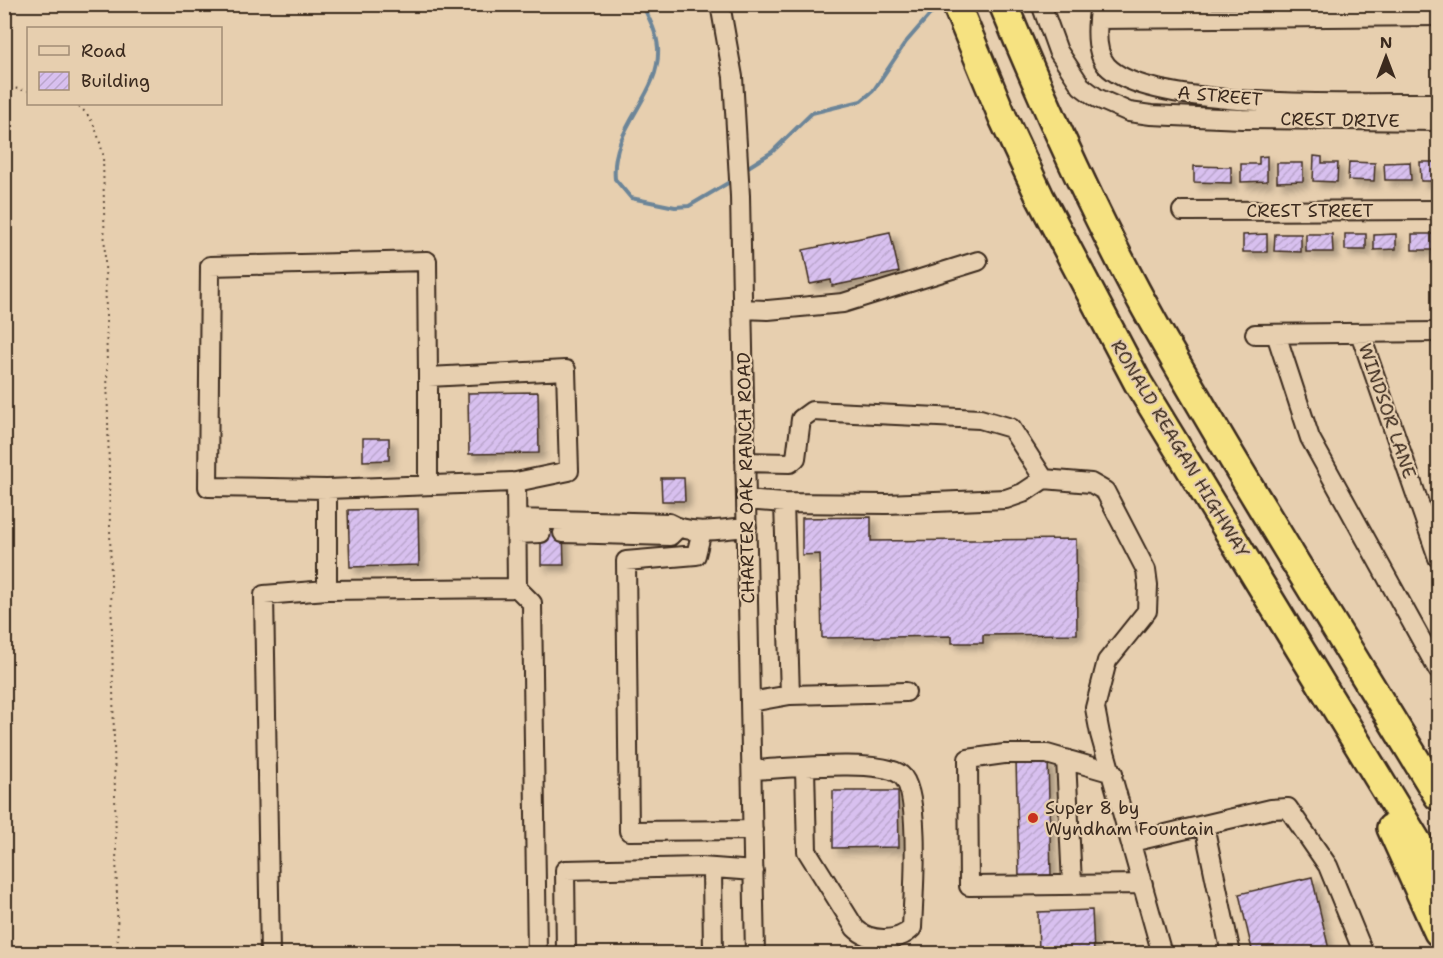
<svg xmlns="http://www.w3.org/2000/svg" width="1443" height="958" font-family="'Shantell Sans',sans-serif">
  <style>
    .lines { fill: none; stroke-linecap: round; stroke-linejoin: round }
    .stream { stroke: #6c8598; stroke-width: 4 }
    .building { fill: url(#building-hatch); stroke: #3b2a1e; stroke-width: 1.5; filter: url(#shadow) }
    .minor-casing { stroke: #3b2a1e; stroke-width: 22 }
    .highway-casing { stroke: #3b2a1e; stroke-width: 32 }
    .path { stroke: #3b2a1e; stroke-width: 2; stroke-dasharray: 1.5 4.5; stroke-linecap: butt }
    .minor { stroke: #e7cfaf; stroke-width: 18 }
    .highway { stroke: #f6e281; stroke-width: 27 }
    .poi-dot { fill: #c8321e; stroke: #e7cfaf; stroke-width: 2 }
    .labels { text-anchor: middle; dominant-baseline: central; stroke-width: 4.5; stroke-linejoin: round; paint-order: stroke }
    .street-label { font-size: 18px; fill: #3b2a1e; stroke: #e7cfaf }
    .poi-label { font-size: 18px; fill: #3b2a1e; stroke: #e7cfaf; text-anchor: start }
  </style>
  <defs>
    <pattern id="building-hatch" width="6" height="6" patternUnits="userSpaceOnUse" patternTransform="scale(1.5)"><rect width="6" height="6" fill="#d8c0ef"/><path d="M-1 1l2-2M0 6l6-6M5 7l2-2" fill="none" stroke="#baa5cc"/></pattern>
    <filter id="shadow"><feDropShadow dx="5.5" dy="5.5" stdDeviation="3" flood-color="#0004"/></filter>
  </defs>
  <rect width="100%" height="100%" fill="#e7cfaf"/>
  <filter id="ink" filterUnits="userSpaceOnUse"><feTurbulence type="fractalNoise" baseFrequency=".0167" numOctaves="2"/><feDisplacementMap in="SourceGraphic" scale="12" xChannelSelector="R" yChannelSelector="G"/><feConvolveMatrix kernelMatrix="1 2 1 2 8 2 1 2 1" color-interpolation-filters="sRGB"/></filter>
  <g filter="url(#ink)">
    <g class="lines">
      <path class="stream" d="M 642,4 C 649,18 657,33 658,48 C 661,96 610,126 615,179 L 631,198 L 675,207 L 689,206 L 733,180
        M 745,169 L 772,152 L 812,113 L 861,101 L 873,91 L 906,42 L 939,4"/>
    </g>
    <path class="building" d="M 1267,156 L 1267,181 L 1241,182 L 1241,164 L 1259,164 L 1259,157 Z
      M 1314,156 L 1322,157 L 1322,163 L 1338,163 L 1337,182 L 1313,181 Z
      M 1349,162 L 1375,163 L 1374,181 L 1348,180 Z
      M 1410,162 L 1411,180 L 1385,180 L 1384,163 Z
      M 1420,162 L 1438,162 L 1438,181 L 1421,181 Z
      M 1277,163 L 1303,163 L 1303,181 L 1277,182 Z
      M 1194,166 L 1231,167 L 1231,183 L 1194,182 Z
      M 890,232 L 899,272 L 832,286 L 831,280 L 810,284 L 803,250 Z
      M 1267,234 L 1267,252 L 1243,252 L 1243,235 Z
      M 1275,234 L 1301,234 L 1301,252 L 1274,251 Z
      M 1306,234 L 1332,234 L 1333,252 L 1306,252 Z
      M 1345,234 L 1366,234 L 1366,250 L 1345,250 Z
      M 1396,234 L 1396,249 L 1374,250 L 1374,235 Z
      M 1412,234 L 1434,234 L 1434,250 L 1412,250 Z
      M 538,392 L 539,453 L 469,454 L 468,393 Z
      M 363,438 L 389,438 L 389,460 L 363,461 Z
      M 661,478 L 684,478 L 685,501 L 662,501 Z
      M 418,509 L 419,565 L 350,567 L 348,510 Z
      M 871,517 L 871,541 L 1076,539 L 1077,634 L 983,635 L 983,643 L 952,643 L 952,636 L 822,638 L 820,554 L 802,555 L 802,518 Z
      M 541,530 L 563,530 L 564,565 L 541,565 Z
      M 1016,761 L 1048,761 L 1051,875 L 1019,876 Z
      M 833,791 L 898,791 L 899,847 L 833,848 Z
      M 1312,877 L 1330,954 L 1253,954 L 1239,894 Z
      M 1092,910 L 1094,954 L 1039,954 L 1038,912 Z"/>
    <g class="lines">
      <defs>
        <path id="minor" d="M 720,4 L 733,77 L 740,196 L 755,954
          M 1041,4 L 1058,51 L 1081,86 L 1097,98 L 1129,112 L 1151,115 L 1242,119 L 1438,121
          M 1100,4 C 1097,22 1094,52 1107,66 C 1151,112 1371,102 1438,103
          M 1098,19 L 1438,16
          M 1182,211 L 1438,210
          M 742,309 L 768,310 L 843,303 L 978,261
          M 1360,333 L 1438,558
          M 1255,334 L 1438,332
          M 1276,334 L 1310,438 L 1438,670
          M 745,462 L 790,463 L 796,458 L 801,419 L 812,411 L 980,419 L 1011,428 L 1044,479
          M 428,485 L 428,377 L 566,370 L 569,471 L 516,482
          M 327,489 L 208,487 L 210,266 L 427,261 L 428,377
          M 746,500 L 784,503 L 790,695 L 750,702
          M 784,503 L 887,504 L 1006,499 L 1023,493 L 1044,479 L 1091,483 L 1105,491 L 1146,570 L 1148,585 L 1147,611 L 1107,661 L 1095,708 L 1100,734 L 1162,954
          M 517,519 L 669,523 C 691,536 721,529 747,527
          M 702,531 L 696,555 L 626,561 L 629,831 L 753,830
          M 563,533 L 670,536 L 677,529
          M 517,534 L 541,533
          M 327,590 L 517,588
          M 790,695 L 906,692
          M 1066,759 L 1072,884
          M 752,770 C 782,769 880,758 901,775 C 922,792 913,900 912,928 C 898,943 869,942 855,928 L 807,851 L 805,768
          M 1113,773 L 1047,754 L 1004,754 L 968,759 L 969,886 L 1143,884
          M 1204,825 L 1231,954
          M 1132,842 L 1271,809 L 1288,808 L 1328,866 L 1364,954
          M 712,868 L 713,954
          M 270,954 L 264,595 L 327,590 L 327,489 L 516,482 L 517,588 L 532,603 L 537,954
          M 566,954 L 565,870 L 701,867 L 754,871"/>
        <path id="highway" d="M 956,4 L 1003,118 L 1040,197 L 1138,383 L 1438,876
          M 1003,4 C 1049,115 1098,224 1157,329 C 1247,487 1344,641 1438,796
          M 1391,828 L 1438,932"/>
      </defs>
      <use href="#minor" class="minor-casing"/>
      <use href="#highway" class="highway-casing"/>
      <path class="path" d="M 4,86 L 28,91
        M 73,104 C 93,112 98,135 103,154 L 118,954"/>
      <use href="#minor" class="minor"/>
      <use href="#highway" class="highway"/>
    </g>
  </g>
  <circle class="poi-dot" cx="1033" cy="818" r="6"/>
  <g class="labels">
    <g class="street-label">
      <text transform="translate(1220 96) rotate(5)">A STREET</text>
      <text transform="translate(1340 120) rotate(1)">CREST DRIVE</text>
      <text x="1310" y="211">CREST STREET</text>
      <text transform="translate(1387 411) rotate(71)">WINDSOR LANE</text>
      <text transform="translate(1180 449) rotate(59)">RONALD REAGAN HIGHWAY</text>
      <text transform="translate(746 478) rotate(-91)">CHARTER OAK RANCH ROAD</text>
    </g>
    <g class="poi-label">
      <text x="1045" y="808">Super 8 by<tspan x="1045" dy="21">Wyndham Fountain</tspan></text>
    </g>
  </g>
  <rect width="1443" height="958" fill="none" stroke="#e7cfaf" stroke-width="24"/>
  <rect x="12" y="12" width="1419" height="934" fill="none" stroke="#3b2a1e" stroke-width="2" filter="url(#ink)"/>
  <rect x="27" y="27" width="195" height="78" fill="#e7cfaf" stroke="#a28d75" stroke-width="1.5"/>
  <rect x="39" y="46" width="30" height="9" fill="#e7cfaf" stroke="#a28d75" stroke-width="1.5"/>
  <text x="81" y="57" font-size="18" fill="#3b2a1e">Road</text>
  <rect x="39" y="72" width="30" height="18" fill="url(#building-hatch)" stroke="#a28d75" stroke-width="1.5"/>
  <text x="81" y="87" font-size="18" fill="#3b2a1e">Building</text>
  <g transform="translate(1386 57)" stroke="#e7cfaf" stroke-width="4.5" paint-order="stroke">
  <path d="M0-4.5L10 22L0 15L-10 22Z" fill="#3b2a1e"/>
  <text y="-9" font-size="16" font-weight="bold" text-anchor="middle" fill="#3b2a1e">N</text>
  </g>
</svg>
